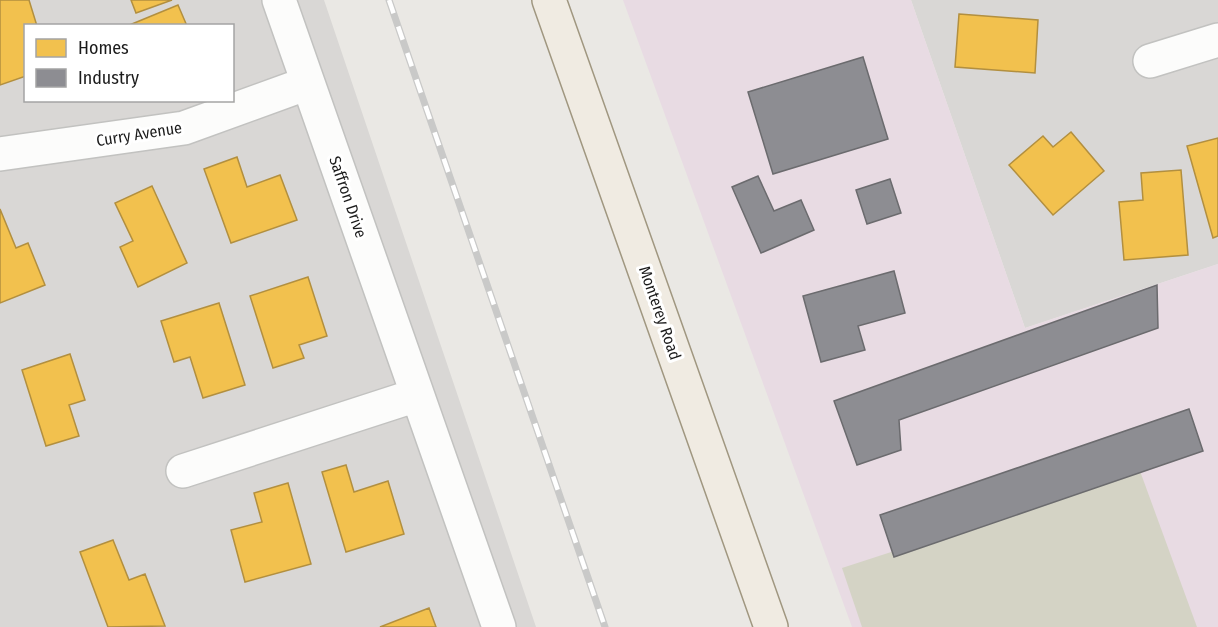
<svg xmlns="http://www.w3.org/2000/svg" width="1218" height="627" font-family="'Fira Sans Condensed',sans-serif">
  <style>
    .residential { fill: #d9d7d5; fill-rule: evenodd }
    .industrial { fill: #e8dbe3 }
    .construction { fill: #d4d3c5 }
    .homes { fill: #f2c14e; stroke: #b28f3f; stroke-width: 1.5 }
    .industry { fill: #8d8d92; stroke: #6b6b6e; stroke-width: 1.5 }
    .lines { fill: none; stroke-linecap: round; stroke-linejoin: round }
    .minor-casing { stroke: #c2c2c0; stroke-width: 36 }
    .major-casing { stroke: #a09780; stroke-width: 36 }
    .minor { stroke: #fcfcfb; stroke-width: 33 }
    .major { stroke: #f0ebe2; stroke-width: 33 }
    .rail-casing { stroke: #c9c9c8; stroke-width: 7 }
    .rail { stroke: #fff; stroke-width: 4.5; stroke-dasharray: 14; stroke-linecap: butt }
    .labels { text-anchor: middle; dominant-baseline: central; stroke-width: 6; stroke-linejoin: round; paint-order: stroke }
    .street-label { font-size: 16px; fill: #1b1b1b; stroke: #fff }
  </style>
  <rect width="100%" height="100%" fill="#eae8e4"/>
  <path class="residential" d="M 0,0 L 324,0 L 536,627 L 0,627 ZM 26,26 L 232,26 L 232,100 L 26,100 Z
    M 911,0 L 1218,0 L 1218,264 L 1025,328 Z"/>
  <path class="industrial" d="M 623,0 L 911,0 L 1025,328 L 1218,264 L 1218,627 L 852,627 Z"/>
  <path class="construction" d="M 1140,471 L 1197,627 L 862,627 L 842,568 Z"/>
  <path class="homes" d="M 0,0 L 29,0 L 37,26 L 26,26 L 26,76 L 0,85 Z
    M 131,0 L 172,0 L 136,13 Z
    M 178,5 L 187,26 L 127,26 Z
    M 959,14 L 1038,20 L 1035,73 L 955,67 Z
    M 1071,132 L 1104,171 L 1053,215 L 1009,165 L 1043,136 L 1053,147 Z
    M 1218,138 L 1218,236 L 1213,238 L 1187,146 Z
    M 237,157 L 247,187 L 280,175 L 297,220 L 231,243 L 204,169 Z
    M 1181,170 L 1188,255 L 1124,260 L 1119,202 L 1143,200 L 1141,173 Z
    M 152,186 L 187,263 L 138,287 L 120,247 L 133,241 L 115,203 Z
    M 0,209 L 16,248 L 28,243 L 45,285 L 0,303 Z
    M 308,277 L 327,336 L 299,345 L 304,358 L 273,368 L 250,296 Z
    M 219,303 L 245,385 L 203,398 L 190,357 L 174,362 L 161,321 Z
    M 70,354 L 85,400 L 69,405 L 79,436 L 46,446 L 22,370 Z
    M 346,465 L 354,492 L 388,481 L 404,534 L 346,552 L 322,472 Z
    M 288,483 L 311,564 L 245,582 L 231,530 L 262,522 L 254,493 Z
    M 113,540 L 129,580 L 145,574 L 165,626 L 108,627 L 80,552 Z
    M 429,608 L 436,627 L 380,627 Z"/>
  <path class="industry" d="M 863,57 L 888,139 L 773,174 L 748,92 Z
    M 758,176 L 774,211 L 801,200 L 814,230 L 761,253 L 732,187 Z
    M 890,179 L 901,213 L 867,224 L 856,190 Z
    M 894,271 L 905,313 L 858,326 L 865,350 L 821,362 L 803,296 Z
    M 1157,285 L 1158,328 L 899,420 L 901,450 L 857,465 L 834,401 Z
    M 1189,409 L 1203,451 L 894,557 L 880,515 Z"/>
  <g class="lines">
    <defs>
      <path id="minor" d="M 279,0 L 499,627
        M 1150,61 L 1218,40
        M 0,154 L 184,128 L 308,83
        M 183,471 L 417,395"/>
      <path id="major" d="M 549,0 L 771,627"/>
    </defs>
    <use href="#minor" class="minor-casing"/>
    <use href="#major" class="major-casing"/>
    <use href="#minor" class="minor"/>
    <use href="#major" class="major"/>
    <defs>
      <path id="rail" d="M 389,0 L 605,627"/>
    </defs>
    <use href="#rail" class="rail-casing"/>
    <use href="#rail" class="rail"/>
  </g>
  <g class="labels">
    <g class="street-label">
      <text transform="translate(139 134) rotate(-9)">Curry Avenue</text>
      <text transform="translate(348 197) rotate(71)">Saffron Drive</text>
      <text transform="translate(660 313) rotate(71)">Monterey Road</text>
    </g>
  </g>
  <rect x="24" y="24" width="210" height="78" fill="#ffffff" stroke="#a4a4a4" stroke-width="1.5"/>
  <rect x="36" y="39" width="30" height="18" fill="#f2c14e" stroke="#a4a4a4" stroke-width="1.5"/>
  <text x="78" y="54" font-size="18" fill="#1b1b1b">Homes</text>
  <rect x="36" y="69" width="30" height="18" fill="#8d8d92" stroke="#a4a4a4" stroke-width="1.5"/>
  <text x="78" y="84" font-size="18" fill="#1b1b1b">Industry</text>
</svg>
